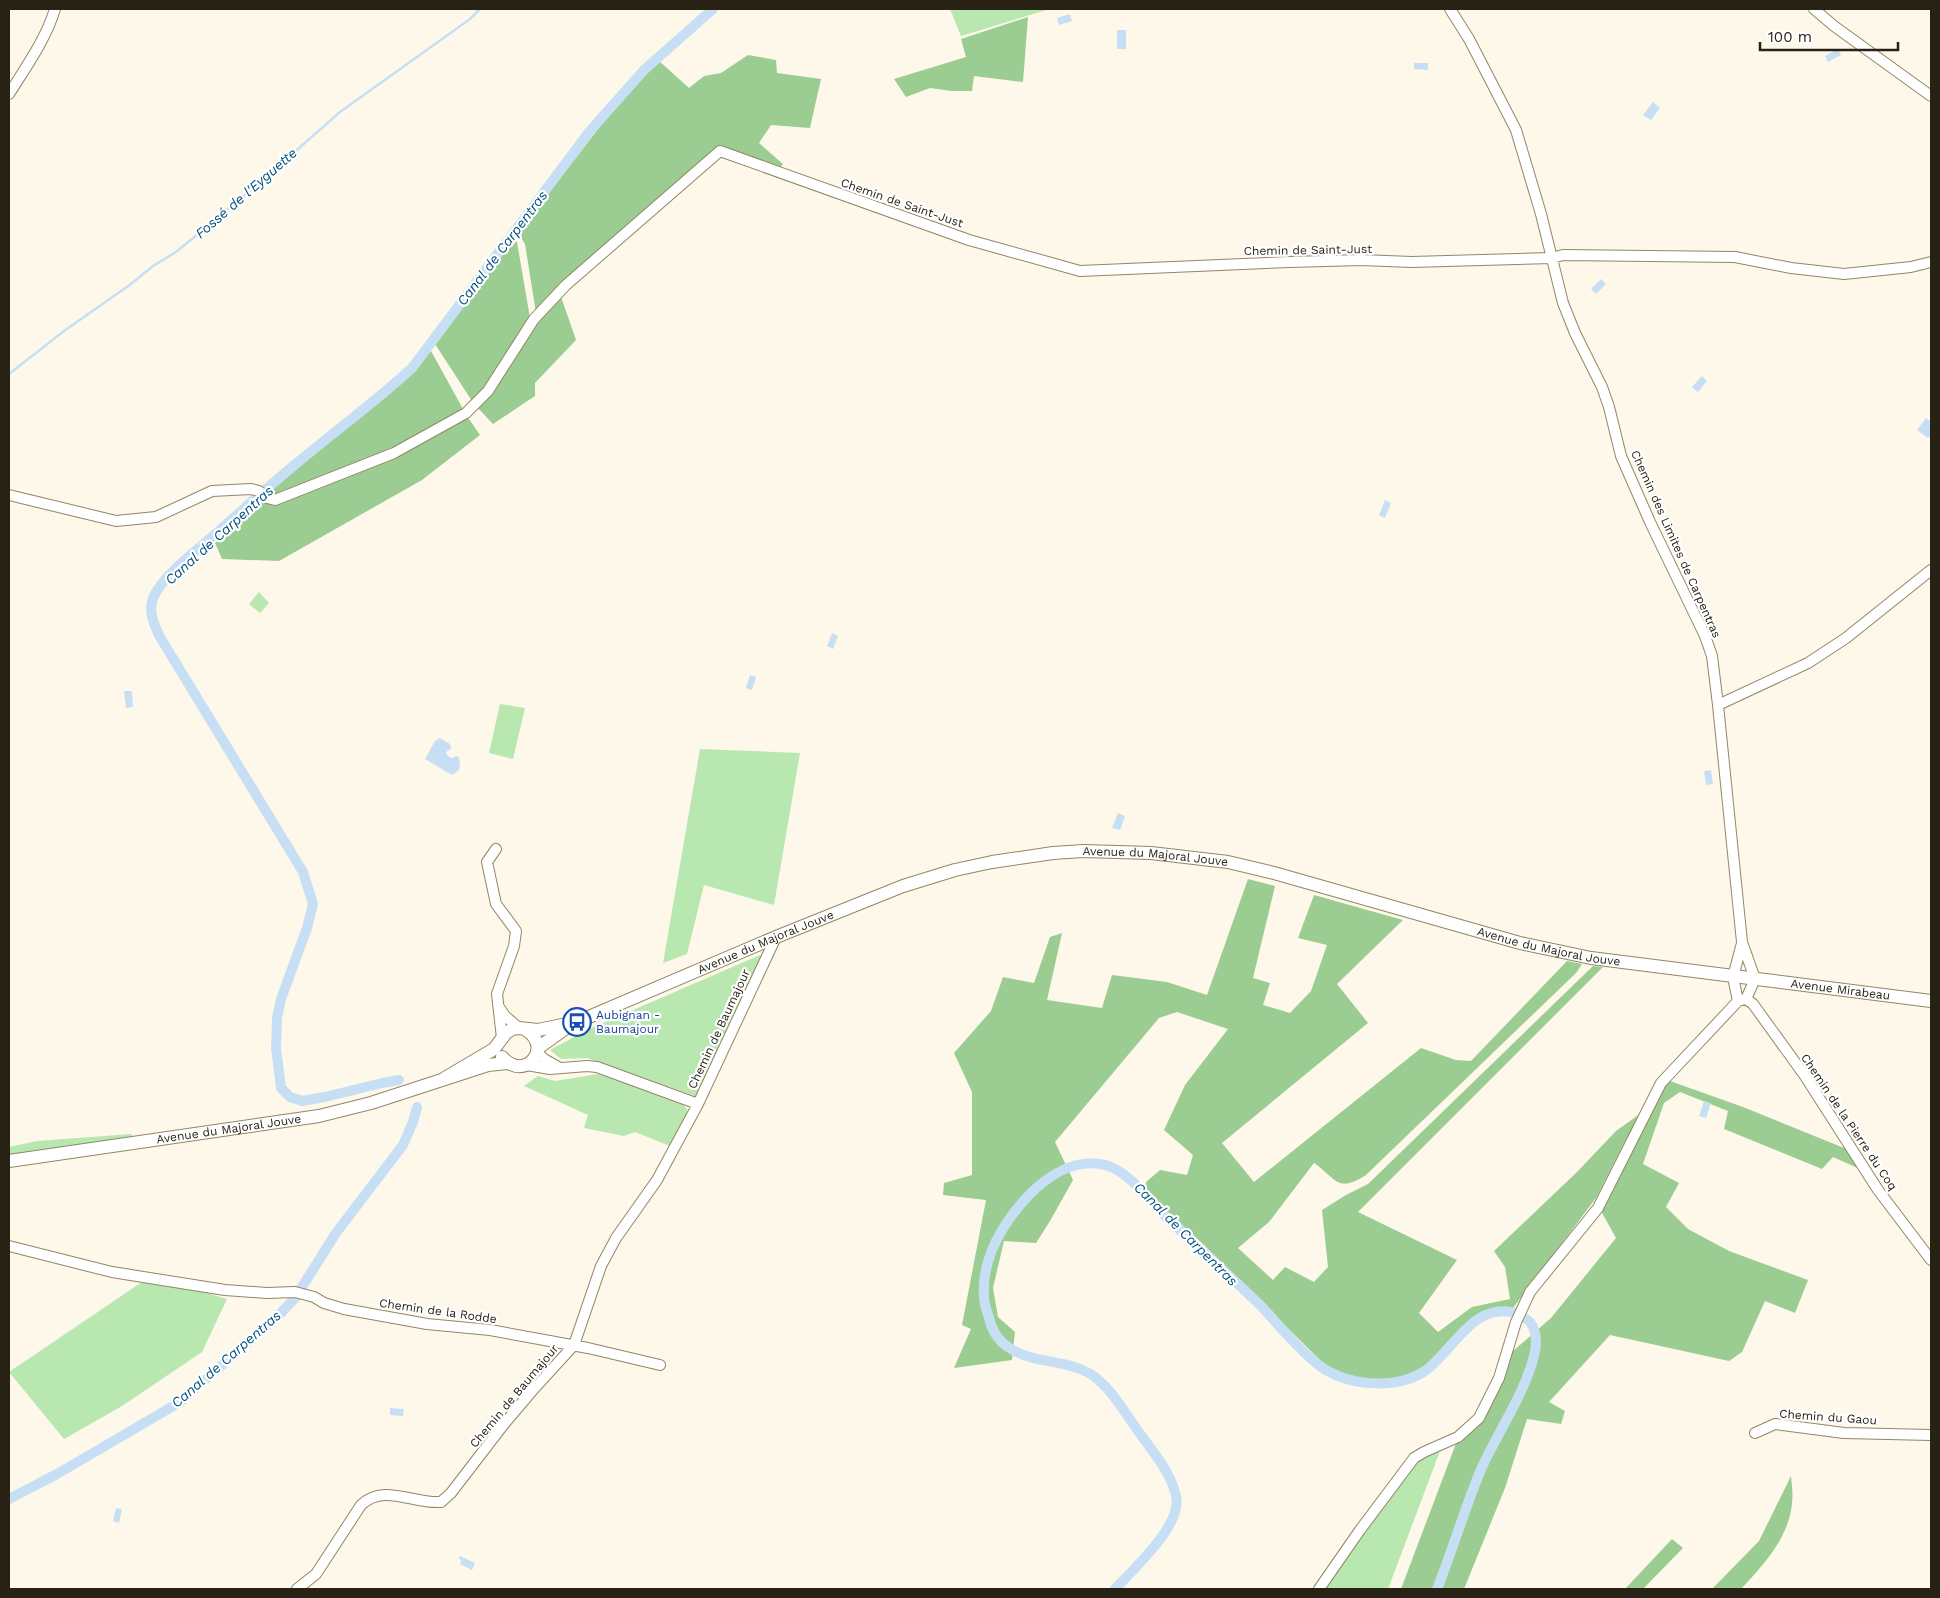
<svg xmlns="http://www.w3.org/2000/svg" width="1940" height="1598" font-family="'Work Sans',sans-serif">
  <style>
    .green { fill: #b8e7b0 }
    .forest { fill: #9bcd92 }
    .water { fill: #c7dff4 }
    .lines { fill: none; stroke-linecap: round; stroke-linejoin: round }
    .stream { stroke: #c7dff4; stroke-width: 2.5 }
    .canal { stroke: #c7dff4; stroke-width: 10 }
    .minor-casing { stroke: #928664; stroke-width: 12 }
    .major-casing { stroke: #928664; stroke-width: 14 }
    .minor { stroke: #fff; stroke-width: 10 }
    .major { stroke: #fff; stroke-width: 12 }
    .labels { text-anchor: middle; dominant-baseline: central; stroke-width: 4.5; stroke-linejoin: round; paint-order: stroke }
    .street-label { font-size: 12px; fill: #282215; stroke: #fff }
    .transit-label { font-size: 12px; fill: #164399; stroke: #fff; text-anchor: start }
    .water-label { font-size: 14px; font-style: italic; fill: #00507e; stroke: #fff }
  </style>
  <rect width="100%" height="100%" fill="#fdf8ea"/>
  <path class="green" d="M 950,9 L 1050,9 L 961,36 Z
    M 259,592 L 269,603 L 260,613 L 249,604 Z
    M 500,704 L 525,708 L 513,759 L 489,753 Z
    M 700,749 L 800,753 L 774,905 L 704,885 L 687,954 L 663,963 Z
    M 760,955 L 764,958 L 698,1097 L 587,1058 L 561,1059 L 550,1050 L 587,1030 Z
    M 598,1074 L 679,1100 L 687,1109 L 687,1119 L 670,1146 L 635,1132 L 624,1136 L 584,1128 L 588,1115 L 524,1086 L 538,1076 L 555,1081 Z
    M 131,1134 L 133,1136 L 122,1139 L 9,1155 L 9,1147 L 37,1141 Z
    M 142,1282 L 203,1292 L 227,1299 L 202,1352 L 122,1406 L 64,1439 L 9,1372 Z
    M 1440,1451 L 1388,1589 L 1323,1589 L 1408,1466 L 1420,1458 Z"/>
  <path class="forest" d="M 1028,17 L 1023,82 L 974,76 L 972,91 L 952,91 L 930,88 L 906,97 L 894,79 L 966,57 L 961,39 Z
    M 748,55 L 776,60 L 777,73 L 821,79 L 810,128 L 771,125 L 759,143 L 783,164 L 780,168 L 719,147 L 536,313 L 525,244 L 518,233 L 605,120 L 658,60 L 689,88 L 704,76 L 721,73 Z
    M 512,239 L 517,242 L 530,318 L 486,388 L 472,401 L 435,344 Z
    M 560,294 L 576,340 L 535,383 L 535,396 L 493,424 L 478,408 L 492,394 L 535,327 Z
    M 431,351 L 463,409 L 396,449 L 274,498 L 267,493 L 410,374 Z
    M 467,416 L 480,435 L 422,480 L 279,561 L 222,559 L 215,543 L 261,501 L 273,506 L 396,457 Z
    M 1248,879 L 1275,886 L 1253,978 L 1270,983 L 1263,1005 L 1290,1013 L 1311,991 L 1327,945 L 1298,938 L 1314,895 L 1403,920 L 1337,984 L 1368,1023 L 1222,1143 L 1254,1182 L 1421,1048 L 1456,1060 L 1471,1061 L 1567,961 L 1582,964 L 1576,973 L 1366,1175 C 1337,1193 1338,1180 1314,1163 L 1269,1222 L 1238,1248 L 1273,1280 L 1285,1267 L 1314,1282 L 1328,1267 L 1322,1210 L 1346,1195 L 1368,1184 L 1593,966 L 1603,967 L 1358,1212 L 1457,1260 L 1419,1313 L 1438,1332 L 1472,1307 L 1510,1299 L 1505,1267 L 1494,1251 L 1577,1172 L 1616,1131 L 1644,1111 L 1625,1141 L 1596,1198 L 1513,1308 L 1492,1311 L 1473,1320 L 1424,1368 L 1408,1376 L 1377,1381 L 1354,1380 L 1332,1372 L 1203,1244 L 1145,1191 L 1146,1182 L 1160,1170 L 1187,1175 L 1193,1155 L 1164,1130 L 1185,1085 L 1228,1029 L 1177,1012 L 1159,1018 L 1055,1142 L 1073,1180 L 1050,1221 L 1036,1243 L 1004,1241 L 993,1288 L 998,1317 L 1015,1332 L 1012,1360 L 954,1368 L 971,1329 L 962,1325 L 986,1200 L 943,1195 L 944,1183 L 972,1175 L 972,1092 L 954,1053 L 991,1011 L 1003,977 L 1034,983 L 1050,937 L 1062,933 L 1047,1000 L 1102,1008 L 1112,975 L 1167,982 L 1207,995 Z
    M 1670,1081 L 1743,1107 L 1849,1150 L 1862,1170 L 1833,1157 L 1822,1169 L 1724,1129 L 1728,1111 L 1680,1092 L 1664,1103 L 1643,1164 L 1679,1183 L 1666,1207 L 1688,1229 L 1729,1251 L 1808,1280 L 1795,1313 L 1765,1301 L 1742,1352 L 1729,1361 L 1610,1335 L 1549,1402 L 1565,1411 L 1561,1424 L 1527,1419 L 1505,1488 L 1464,1589 L 1401,1589 L 1458,1438 L 1468,1434 L 1489,1409 L 1503,1378 L 1513,1351 L 1551,1318 L 1616,1238 L 1601,1211 L 1664,1087 Z
    M 1791,1476 C 1792,1485 1793,1494 1792,1503 C 1789,1538 1763,1565 1741,1589 L 1712,1589 L 1759,1541 Z
    M 1672,1539 L 1683,1548 L 1643,1589 L 1625,1589 Z"/>
  <path class="water" d="M 1070,14 L 1072,21 L 1059,25 L 1057,18 Z
    M 1117,30 L 1126,30 L 1126,49 L 1117,49 Z
    M 1838,49 L 1841,55 L 1828,62 L 1825,56 Z
    M 1414,63 L 1428,63 L 1428,70 L 1414,69 Z
    M 1653,102 L 1660,108 L 1651,120 L 1643,115 Z
    M 1601,279 L 1606,284 L 1596,294 L 1591,289 Z
    M 1702,376 L 1707,381 L 1698,392 L 1692,387 Z
    M 1926,418 L 1931,422 L 1931,435 L 1928,438 L 1917,430 Z
    M 1385,500 L 1391,503 L 1385,518 L 1379,515 Z
    M 832,633 L 838,636 L 833,649 L 827,646 Z
    M 750,675 L 756,677 L 752,690 L 746,688 Z
    M 124,691 L 132,691 L 133,707 L 126,708 Z
    M 440,738 L 450,744 L 451,749 L 447,751 L 446,754 L 451,758 L 458,756 L 460,762 L 459,770 L 452,775 L 425,759 L 435,741 Z
    M 1711,770 L 1713,784 L 1706,785 L 1704,771 Z
    M 1118,813 L 1125,816 L 1120,830 L 1112,828 Z
    M 1704,1101 L 1711,1103 L 1706,1118 L 1699,1116 Z
    M 390,1408 L 404,1409 L 403,1416 L 390,1415 Z
    M 116,1508 L 122,1509 L 119,1523 L 113,1521 Z
    M 460,1556 L 475,1563 L 472,1570 L 460,1564 L 461,1560 L 459,1559 Z"/>
  <g class="lines">
    <path class="stream" d="M 9,374 L 64,331 L 131,284 L 153,266 L 176,252 L 256,186 L 340,112 L 470,19 L 480,9"/>
    <path class="canal" d="M 399,1080 L 382,1083 L 325,1097 L 302,1101 L 290,1097 L 281,1088 L 276,1048 L 277,1018 L 281,999 L 307,928 L 313,904 L 303,872 L 160,637 C 153,623 147,608 155,594 C 168,570 200,548 220,530 C 246,507 271,484 297,463 C 335,431 375,402 412,368 L 589,132 L 644,70 L 713,9
      M 9,1499 L 57,1474 L 180,1402 L 279,1315 L 295,1298 L 336,1233 L 403,1145 L 413,1122 L 417,1107
      M 1115,1589 C 1133,1569 1183,1525 1176,1496 C 1171,1471 1150,1449 1136,1428 C 1123,1410 1109,1385 1089,1373 C 1064,1359 1032,1364 1008,1347 C 997,1340 992,1330 989,1318 C 987,1311 984,1304 984,1297 C 981,1258 1004,1221 1030,1194 C 1048,1176 1073,1160 1100,1164 C 1125,1166 1149,1200 1166,1217 C 1198,1247 1230,1276 1261,1306 C 1279,1325 1296,1347 1316,1363 C 1344,1386 1394,1391 1425,1371 C 1452,1352 1471,1305 1511,1312 C 1517,1314 1525,1317 1530,1322 C 1537,1331 1537,1346 1534,1356 C 1524,1395 1499,1430 1482,1467 C 1465,1507 1453,1549 1437,1589"/>
    <defs>
      <path id="minor" d="M 1450,9 L 1469,39 L 1516,130 L 1541,214 L 1563,303 L 1575,333 L 1602,387 L 1609,407 L 1621,456 L 1650,522 L 1705,636 L 1712,656 L 1718,705 L 1742,942 L 1755,979 L 1746,999
        M 1814,9 L 1834,26 L 1931,96
        M 9,94 C 26,67 46,39 55,9
        M 9,495 L 116,521 L 156,517 L 212,491 L 251,489 L 259,491 L 267,498 L 275,500 L 394,453 L 466,413 L 488,391 L 534,319 L 566,285 L 720,151 L 969,240 L 1080,271 L 1289,262 L 1361,260 L 1412,262 L 1552,258 L 1563,255 L 1735,257 L 1791,268 L 1844,274 L 1911,267 L 1931,262
        M 1718,705 L 1808,663 L 1846,638 L 1931,570
        M 496,849 L 487,862 L 496,904 L 516,931 L 514,946 L 497,994 L 502,1038
        M 1746,999 L 1753,1004 L 1805,1076 L 1878,1190 L 1931,1260
        M 1738,1001 L 1733,977 L 1742,943
        M 499,1007 L 505,1016 L 519,1028
        M 537,1052 L 544,1059 L 560,1068
        M 527,1065 L 550,1069 L 587,1066 L 597,1067 L 698,1104
        M 9,1246 L 112,1272 L 225,1290 L 267,1293 L 295,1292 L 314,1297 L 324,1303 L 344,1309 L 427,1324 L 490,1330 L 588,1348 L 660,1365
        M 1755,1433 L 1775,1424 L 1844,1433 L 1931,1435
        M 297,1589 L 316,1574 L 361,1505 C 384,1483 412,1504 441,1502 L 451,1493 L 504,1424 L 532,1391 L 574,1345 L 601,1266 L 616,1238 L 657,1180 L 698,1104 L 776,937
        M 1319,1589 L 1360,1530 L 1414,1458 L 1424,1452 L 1458,1437 L 1479,1418 L 1499,1378 L 1516,1322 L 1530,1292 L 1598,1208 L 1661,1083 L 1738,1001 L 1746,999"/>
      <g id="major">
        <path d="M 538,1048 L 566,1028"/>
        <path d="M 502,1057 C 525,1083 554,1047 526,1030"/>
        <path id="s1" d="M 445,1078 L 494,1049 L 506,1033 L 512,1029 L 519,1028 L 538,1030 L 577,1022 L 776,937 L 903,886 L 955,870 L 992,862 L 1053,853 L 1083,851 L 1151,853 L 1228,862 L 1274,873 L 1520,943 L 1591,958 L 1931,1001"/>
        <path id="s2" d="M 9,1161 L 319,1116 L 371,1103 L 488,1065 L 507,1063"/>
      </g>
    </defs>
    <use href="#minor" class="minor-casing"/>
    <use href="#major" class="major-casing"/>
    <use href="#minor" class="minor"/>
    <use href="#major" class="major"/>
  </g>
  <defs>
    <symbol id="bus-ring" viewBox="-11 -11 22 22"><circle r="9.5" fill="#fff" stroke="#1a4fb4" stroke-width="1.5"/><path d="M-5-6H5V4H4V6H2V4H-2V6H-4V4H-5ZM-3.5-4V0h7V-4ZM-3.5 1.2v1.5H-2V1.2ZM2 1.2v1.5H3.5V1.2Z" fill="#1a4fb4"/></symbol>
  </defs>
  <g fill-rule="evenodd">
    <use href="#bus-ring" x="561" y="1006" width="32" height="32"/>
  </g>
  <g class="labels">
    <g class="street-label">
      <text transform="translate(902 203) rotate(19)">Chemin de Saint-Just</text>
      <text transform="translate(1308 250) rotate(-1)">Chemin de Saint-Just</text>
      <text transform="translate(1676 544) rotate(66)">Chemin des Limites de Carpentras</text>
      <text stroke="none"><textPath href="#s1" startOffset="760">Avenue du Majoral Jouve</textPath></text>
      <text stroke="none"><textPath href="#s1" startOffset="355">Avenue du Majoral Jouve</textPath></text>
      <text stroke="none"><textPath href="#s1" startOffset="1165">Avenue du Majoral Jouve</textPath></text>
      <text stroke="none"><textPath href="#s1" startOffset="1460">Avenue Mirabeau</textPath></text>
      <text transform="translate(719 1029) rotate(-65)">Chemin de Baumajour</text>
      <text transform="translate(1849 1122) rotate(56)">Chemin de la Pierre du Coq</text>
      <text stroke="none"><textPath href="#s2" startOffset="222">Avenue du Majoral Jouve</textPath></text>
      <text transform="translate(438 1311) rotate(8)">Chemin de la Rodde</text>
      <text transform="translate(514 1396) rotate(-50)">Chemin de Baumajour</text>
      <text transform="translate(1828 1417) rotate(4)">Chemin du Gaou</text>
    </g>
    <g class="transit-label">
      <text x="596" y="1015">Aubignan -<tspan x="596" dy="14">Baumajour</tspan></text>
    </g>
    <g class="water-label">
      <text transform="translate(246 193) rotate(-41)">Fossé de l'Eyguette</text>
      <text transform="translate(502 248) rotate(-53)">Canal de Carpentras</text>
      <text transform="translate(219 535) rotate(-42)">Canal de Carpentras</text>
      <text transform="translate(1186 1234) rotate(45)">Canal de Carpentras</text>
      <text transform="translate(226 1359) rotate(-41)">Canal de Carpentras</text>
    </g>
  </g>
  <rect width="1940" height="1598" fill="none" stroke="#282215" stroke-width="20"/>
  <path d="M1760 42v8h138v-8" fill="none" stroke="#282215" stroke-width="2.5"/>
  <text x="1768" y="42" font-size="15" fill="#282215" stroke="#ffffff" stroke-width="4" paint-order="stroke">100 m</text>
</svg>
